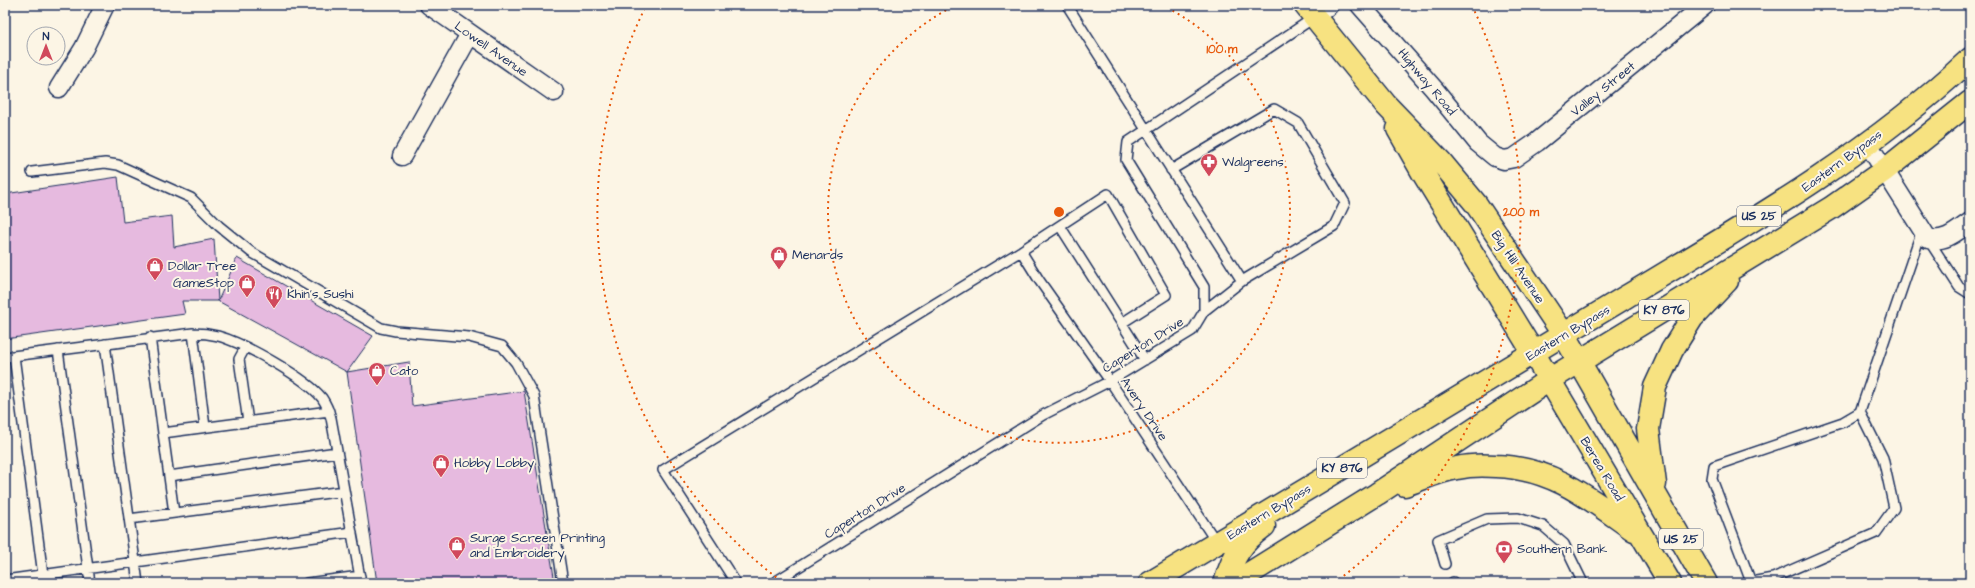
<svg xmlns="http://www.w3.org/2000/svg" width="1975" height="588" font-family="'Architects Daughter',sans-serif">
  <style>
    .building { fill: #e6badf; stroke: #1b2f5e }
    .lines { fill: none; stroke-linecap: round; stroke-linejoin: round }
    .lane-casing { stroke: #1b2f5e; stroke-width: 12 }
    .street-casing { stroke: #1b2f5e; stroke-width: 21 }
    .primary-casing { stroke: #1b2f5e; stroke-width: 25 }
    .lane { stroke: #fcf5e5; stroke-width: 9 }
    .street { stroke: #fcf5e5; stroke-width: 18 }
    .primary { stroke: #f7e281; stroke-width: 22 }
    .ring { fill: none; stroke: #e8590c; stroke-width: 2; stroke-dasharray: 2 4 }
    .labels { text-anchor: middle; dominant-baseline: central; stroke-width: 4; stroke-linejoin: round; paint-order: stroke }
    .shield { fill: #fcf5e5; stroke: #5e6a86; stroke-width: 1 }
    .shield-label { font-size: 12px; font-weight: bold; fill: #1b2f5e }
    .street-label { font-size: 13px; fill: #1b2f5e; stroke: #fcf5e5 }
    .poi-label { font-size: 13px; fill: #1b2f5e; stroke: #fcf5e5; text-anchor: start }
    .centre { fill: #e8590c; stroke: #fcf5e5; stroke-width: 2 }
    .ring-label { font-size: 12px; text-anchor: middle; font-weight: bold; fill: #e8590c; stroke: #fcf5e5; stroke-width: 4; stroke-linejoin: round; paint-order: stroke }
  </style>
  <rect width="100%" height="100%" fill="#fcf5e5"/>
  <filter id="ink" filterUnits="userSpaceOnUse"><feTurbulence type="fractalNoise" baseFrequency=".025" numOctaves="2"/><feDisplacementMap in="SourceGraphic" scale="8" xChannelSelector="R" yChannelSelector="G"/><feConvolveMatrix kernelMatrix="1 2 1 2 8 2 1 2 1" color-interpolation-filters="sRGB"/></filter>
  <g filter="url(#ink)">
    <path class="building" d="M 118,177 L 123,222 L 172,216 L 174,247 L 214,239 L 218,301 L 182,301 L 185,314 L 5,339 L 5,194 Z
      M 237,258 L 373,336 L 347,372 L 218,301 Z
      M 409,362 L 412,406 L 524,391 L 555,583 L 377,583 L 347,372 Z"/>
    <g class="lines">
      <defs>
        <path id="lane" d="M 1067,5 L 1242,281 L 1204,311
          M 1171,170 L 1274,109 L 1298,123 L 1345,203 L 1334,226 L 1242,281
          M 32,172 L 105,163 L 118,165 L 191,198 L 219,226 L 251,252 L 381,328 L 396,331 L 469,337 L 502,346 L 516,363 L 534,396 L 563,583
          M 1060,226 L 1145,360
          M 1928,239 L 1959,287 L 1970,294
          M 1021,251 L 1039,280 L 1110,381 L 1217,543
          M 193,333 L 205,427
          M 150,337 L 163,433
          M 105,344 L 138,583
          M 245,348 L 239,359 L 248,422
          M 58,350 L 90,583
          M 14,356 L 44,583
          M 5,357 L 193,333 C 201,333 210,334 218,336 C 244,343 306,378 322,398 C 326,404 329,411 331,418 L 361,583
          M 1860,412 L 1883,458 L 1894,508 L 1876,533 L 1773,578 L 1751,582 L 1712,479 L 1714,466 L 1843,422 L 1860,412 L 1922,230
          M 169,476 L 337,452
          M 174,513 L 163,433 L 329,411
          M 129,519 L 344,491
          M 1445,564 L 1438,540 L 1487,519 L 1518,518 L 1543,526 L 1564,544 L 1583,583
          M 5,580 L 352,532
          M 1453,582 L 1453,583
          M 307,583 L 360,576
          M 736,583 L 663,470 L 1021,251 L 1108,194 L 1166,295 L 1122,323
          M 773,583 L 1043,415 L 1110,381 L 1192,331 L 1204,311 L 1204,287 L 1126,160 L 1128,142 L 1315,17"/>
        <path id="street" d="M 429,5 L 554,92
          M 1360,5 L 1434,89 L 1478,143 L 1495,157 L 1504,160 L 1514,158 L 1537,142 L 1705,5
          M 1315,17 L 1329,5
          M 59,88 L 84,48 L 105,5
          M 1868,144 L 1928,239 C 1946,242 1956,232 1970,222
          M 402,156 L 470,34"/>
        <path id="primary" d="M 1305,5 L 1386,105 L 1441,162 L 1476,204 L 1564,335 L 1706,583
          M 1398,129 L 1423,173 L 1534,354 L 1670,583
          M 1655,484 L 1648,429 L 1655,387 L 1672,350 L 1692,318 L 1727,281
          M 1405,485 C 1422,479 1439,471 1457,468 C 1470,465 1484,465 1496,466 C 1554,468 1590,499 1634,530
          M 1150,583 C 1308,488 1467,394 1624,298 C 1744,226 1867,156 1970,59
          M 1225,583 C 1233,556 1241,543 1264,526
          M 1234,583 L 1377,494 L 1549,380 L 1831,208 L 1885,170 L 1970,102"/>
      </defs>
      <use href="#lane" class="lane-casing"/>
      <use href="#street" class="street-casing"/>
      <use href="#primary" class="primary-casing"/>
      <use href="#lane" class="lane"/>
      <use href="#street" class="street"/>
      <use href="#primary" class="primary"/>
    </g>
  </g>
  <g class="ring">
    <path d="M1162 5A231 231 0 1 1 956 5"/>
    <path d="M781 581A462 462 0 0 1 646 6M1472 6A462 462 0 0 1 1337 581"/>
  </g>
  <defs>
    <symbol id="pharmacy-pin" viewBox="-11 -11 22 30"><path d="M0 17L-7.5 6A9.5 9.5 0 1 1 7.5 6Z" fill="#d1495b" stroke="#fcf5e5"/><path d="M-2-6h4v4h4v4h-4v4h-4v-4h-4v-4h4Z" fill="#fff"/></symbol>
    <symbol id="shop-pin" viewBox="-11 -11 22 30"><path d="M0 17L-7.5 6A9.5 9.5 0 1 1 7.5 6Z" fill="#d1495b" stroke="#fcf5e5"/><path d="M-5-2.5h2.3a2.7 3.5 0 0 1 5.4 0H5L5.5 6h-11ZM-1.5-2.5h3a1.5 2.3 0 0 0-3 0Z" fill="#fff"/></symbol>
    <symbol id="restaurant-pin" viewBox="-11 -11 22 30"><path d="M0 17L-7.5 6A9.5 9.5 0 1 1 7.5 6Z" fill="#d1495b" stroke="#fcf5e5"/><path d="M-5-6h1v4h1v-4h1v4h1v-4h1v5L-1.5 .5V6h-2V.5L-5-1ZM5-6V6H3V1.5H1.5Q1.5-4 5-6Z" fill="#fff"/></symbol>
    <symbol id="bank-pin" viewBox="-11 -11 22 30"><path d="M0 17L-7.5 6A9.5 9.5 0 1 1 7.5 6Z" fill="#d1495b" stroke="#fcf5e5"/><path d="M-6-4H6V4H-6ZM0-2.3a2.3 2.3 0 1 0 0 4.6a2.3 2.3 0 1 0 0-4.6Z" fill="#fff"/></symbol>
  </defs>
  <g fill-rule="evenodd">
    <use href="#pharmacy-pin" x="1199" y="152" width="20" height="27"/>
    <use href="#shop-pin" x="769" y="245" width="20" height="27"/>
    <use href="#shop-pin" x="145" y="256" width="20" height="27"/>
    <use href="#shop-pin" x="237" y="273" width="20" height="27"/>
    <use href="#restaurant-pin" x="264" y="284" width="20" height="27"/>
    <use href="#shop-pin" x="367" y="361" width="20" height="27"/>
    <use href="#shop-pin" x="431" y="453" width="20" height="27"/>
    <use href="#shop-pin" x="447" y="535" width="20" height="27"/>
    <use href="#bank-pin" x="1494" y="539" width="20" height="27"/>
  </g>
  <g class="labels">
    <g class="shield">
      <rect x="1737" y="206" width="44" height="20" rx="3"/>
      <rect x="1639" y="300" width="50" height="20" rx="3"/>
      <rect x="1317" y="458" width="50" height="20" rx="3"/>
      <rect x="1659" y="529" width="44" height="20" rx="3"/>
    </g>
    <g class="shield-label">
      <text x="1759" y="216">US 25</text>
      <text x="1664" y="310">KY 876</text>
      <text x="1342" y="468">KY 876</text>
      <text x="1681" y="539">US 25</text>
    </g>
    <g class="street-label">
      <text transform="translate(491 49) rotate(35)">Lowell Avenue</text>
      <text transform="translate(1427 82) rotate(50)">Highway Road</text>
      <text transform="translate(1603 89) rotate(-39)">Valley Street</text>
      <text transform="translate(1842 161) rotate(-36)">Eastern Bypass</text>
      <text transform="translate(1518 267) rotate(56)">Big Hill Avenue</text>
      <text transform="translate(1568 333) rotate(-31)">Eastern Bypass</text>
      <text transform="translate(1143 345) rotate(-32)">Caperton Drive</text>
      <text transform="translate(1144 409) rotate(56)">Avery Drive</text>
      <text transform="translate(1602 469) rotate(59)">Berea Road</text>
      <text transform="translate(865 511) rotate(-32)">Caperton Drive</text>
      <text transform="translate(1269 512) rotate(-31)">Eastern Bypass</text>
    </g>
    <g class="poi-label">
      <text x="1222" y="162">Walgreens</text>
      <text x="792" y="255">Menards</text>
      <text x="168" y="266">Dollar Tree</text>
      <text x="234" y="283" text-anchor="end">GameStop</text>
      <text x="287" y="294">Khin's Sushi</text>
      <text x="390" y="371">Cato</text>
      <text x="454" y="463">Hobby Lobby</text>
      <text x="470" y="538">Surge Screen Printing<tspan x="470" dy="15">and Embroidery</tspan></text>
      <text x="1517" y="549">Southern Bank</text>
    </g>
  </g>
  <circle cx="1059" cy="212" r="6" class="centre"/>
  <g class="ring-label">
    <text x="1222" y="53">100 m</text>
    <text x="1521" y="216">200 m</text>
  </g>
  <rect width="1975" height="588" fill="none" stroke="#fcf5e5" stroke-width="20"/>
  <rect x="10" y="10" width="1955" height="568" fill="none" stroke="#1b2f5e" stroke-width="1.5" filter="url(#ink)"/>
  <g transform="translate(46 46)"><circle r="19" fill="#fcf5e5" stroke="#a2a6af"/>
  <path d="M0-3L7 15L0 10L-7 15Z" fill="#d1495b"/>
  <text y="-6" font-size="11" font-weight="bold" text-anchor="middle" fill="#1b2f5e">N</text>
  </g>
</svg>
